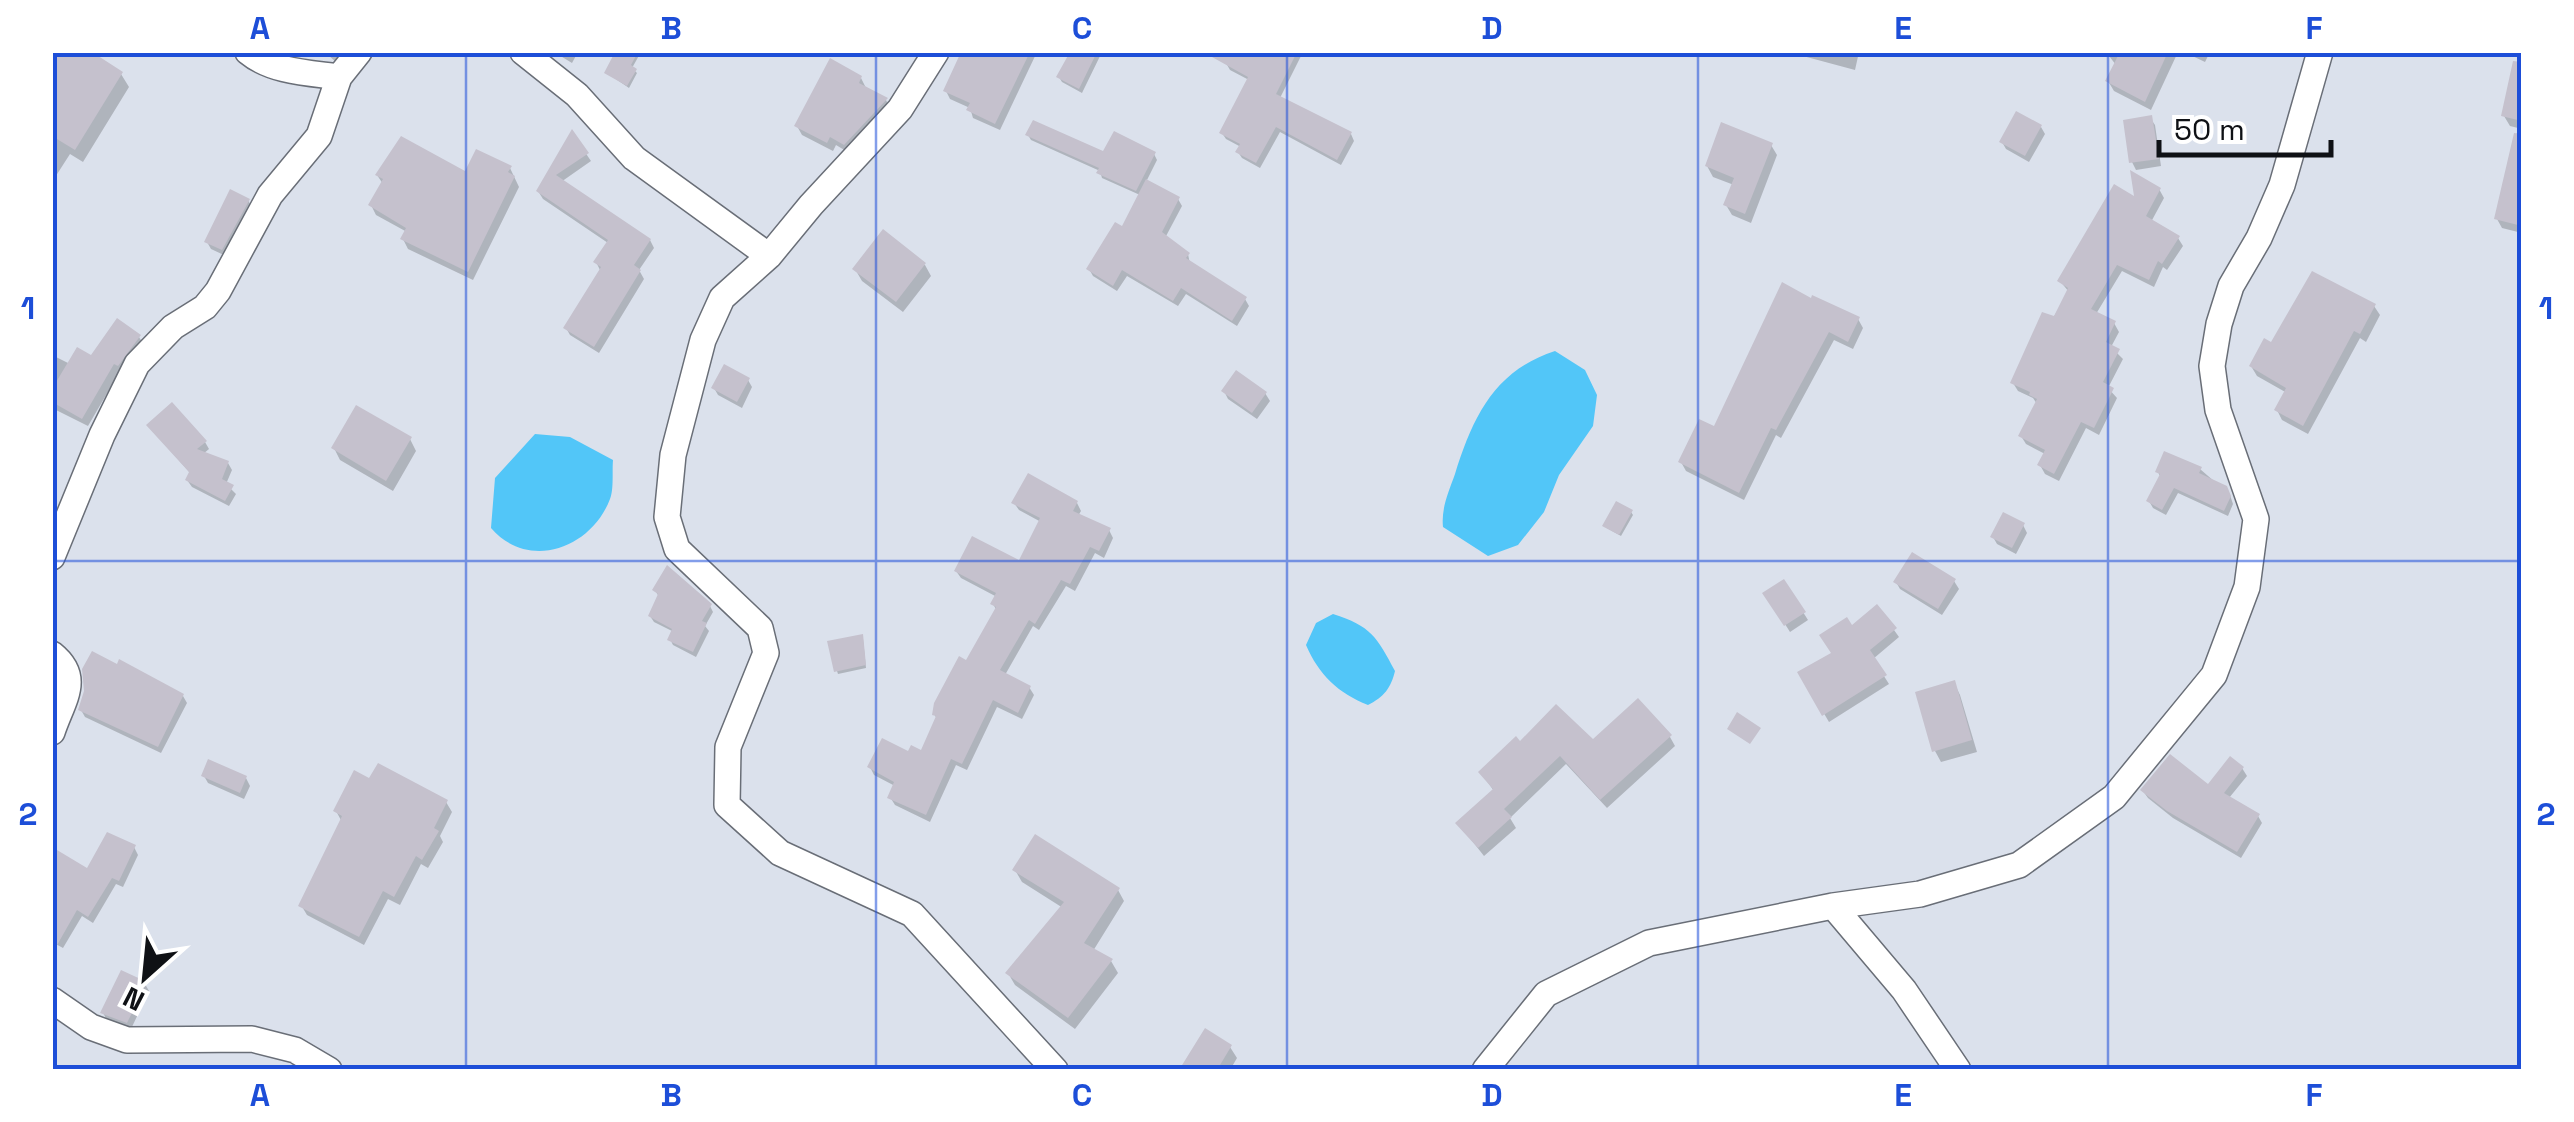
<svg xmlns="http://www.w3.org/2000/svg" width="2574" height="1122" font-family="'Space Grotesk',sans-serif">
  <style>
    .water { fill: #52c6f8 }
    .shadow { fill: #0003 }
    .building { fill: #c5c1cd }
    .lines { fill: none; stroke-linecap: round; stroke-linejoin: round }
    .minor-casing { stroke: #696e77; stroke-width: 28 }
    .minor { stroke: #fff; stroke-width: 25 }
    .grid { fill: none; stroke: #1d4ed8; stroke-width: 2.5; stroke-opacity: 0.55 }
    .neatline { fill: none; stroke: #1d4ed8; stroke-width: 4 }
    .grid-label { font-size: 32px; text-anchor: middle; font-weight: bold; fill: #1d4ed8 }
  </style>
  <rect width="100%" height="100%" fill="#dbe1ec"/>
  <path class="water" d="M 1555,351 L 1585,370 L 1597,395 L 1593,426 L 1559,475 L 1544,512 L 1518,545 L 1488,556 L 1443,527 C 1441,508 1449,491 1455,474 C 1473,417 1494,371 1555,351 Z
    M 535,434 L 570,437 L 613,460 C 612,472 614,489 610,499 C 591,549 528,571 491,528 L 495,478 Z
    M 1333,614 C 1371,626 1377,637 1395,671 C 1391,688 1384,697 1368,705 C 1338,693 1319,675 1306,645 L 1316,623 Z"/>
  <path class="shadow" d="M 52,52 L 121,74 L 129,87 L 83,162 L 70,154 L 52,182 Z
    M 347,52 L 338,64 L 326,53 Z
    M 554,52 L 578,52 L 572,63 Z
    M 618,52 L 641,52 L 632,68 L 637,73 L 629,88 L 607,73 Z
    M 975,52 L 1037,52 L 1000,130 L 973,118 L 970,108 L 950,99 L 946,91 Z
    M 1060,52 L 1102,52 L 1082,93 L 1062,82 L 1059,77 L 1070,57 Z
    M 1232,52 L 1303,52 L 1280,98 L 1351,134 L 1354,141 L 1341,165 L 1280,132 L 1260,168 L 1242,158 L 1238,152 L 1241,147 L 1226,139 L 1222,133 L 1249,80 L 1230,70 L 1226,63 Z
    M 1788,52 L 1859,52 L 1855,70 Z
    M 2106,52 L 2178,52 L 2151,110 L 2114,91 L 2108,81 L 2116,65 Z
    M 2184,52 L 2210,52 L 2205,62 Z
    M 2522,64 L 2522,233 L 2502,228 L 2497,219 L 2518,128 L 2510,126 L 2504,116 Z
    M 861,78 L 866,88 L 886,100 L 891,110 L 851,154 L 836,145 L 833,151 L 802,135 L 797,126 Z
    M 2150,118 L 2155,125 L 2161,166 L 2136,170 L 2132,162 Z
    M 2041,127 L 2045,134 L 2029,162 L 2006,149 L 2002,142 Z
    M 572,133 L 591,161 L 561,182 L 650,240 L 654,248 L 639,270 L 644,279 L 599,353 L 570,335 L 566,328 L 600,270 L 596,262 L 608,243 L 543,199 L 538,191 Z
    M 1028,135 L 1104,155 L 1154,154 L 1157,160 L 1146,182 L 1178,199 L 1182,206 L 1165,238 L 1188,254 L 1190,264 L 1245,299 L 1249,306 L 1237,326 L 1186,294 L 1178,306 L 1127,276 L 1117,291 L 1093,276 L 1089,269 L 1123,230 L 1140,195 L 1102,178 L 1100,171 L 1031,140 Z
    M 1771,145 L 1777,155 L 1751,223 L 1732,215 L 1726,205 L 1734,185 L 1713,177 L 1707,166 Z
    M 510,168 L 519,187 L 473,280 L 408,249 L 403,239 L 407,232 L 376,215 L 371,205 L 383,184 L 377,175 L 466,175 Z
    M 2159,189 L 2164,198 L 2151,222 L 2178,238 L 2183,246 L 2167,270 L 2163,267 L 2154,287 L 2122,271 L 2096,314 L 2114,323 L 2119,332 L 2111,347 L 2123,359 L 2108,388 L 2117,398 L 2099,435 L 2086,428 L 2059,481 L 2045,474 L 2040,465 L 2045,454 L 2026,444 L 2021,436 L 2037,404 L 2033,398 L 2018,391 L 2013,383 L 2069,292 L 2060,281 L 2138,200 Z
    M 248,200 L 252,208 L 226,256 L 211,249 L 207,242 Z
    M 925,265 L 931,276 L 903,312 L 862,281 L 855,269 Z
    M 1812,301 L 1858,319 L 1863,328 L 1853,349 L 1834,340 L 1781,438 L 1776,435 L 1744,500 L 1686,471 L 1681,462 L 1715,429 Z
    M 2374,306 L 2380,315 L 2366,342 L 2360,338 L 2308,434 L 2282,420 L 2277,410 L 2287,393 L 2257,376 L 2251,366 L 2271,345 Z
    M 139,337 L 144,345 L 123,373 L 120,371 L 88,426 L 52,408 L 52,355 L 70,364 L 92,358 Z
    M 748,380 L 752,387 L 742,408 L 718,395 L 714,388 Z
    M 1224,391 L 1265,393 L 1270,401 L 1257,419 L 1228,399 Z
    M 154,432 L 205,442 L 209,449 L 203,454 L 228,463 L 232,470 L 226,484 L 236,494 L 229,506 L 192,487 L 187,480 L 191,474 Z
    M 410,439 L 416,451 L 393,491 L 340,460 L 334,448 Z
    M 2200,469 L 2230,495 L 2233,504 L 2228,516 L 2178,493 L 2166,515 L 2153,508 L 2149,501 L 2161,478 L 2158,472 Z
    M 1014,503 L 1077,503 L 1081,511 L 1078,516 L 1109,530 L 1113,538 L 1104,558 L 1095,553 L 1075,591 L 1066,586 L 1039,630 L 1033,626 L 1005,675 L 1029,687 L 1034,695 L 1022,719 L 997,707 L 967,770 L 956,765 L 930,822 L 895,805 L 890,797 L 895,786 L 874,775 L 870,767 L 922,753 L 937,719 L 934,714 L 997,611 L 993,604 L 997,597 L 961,578 L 956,571 L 1020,563 L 1041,522 L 1019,510 Z
    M 1631,512 L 1633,515 L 1621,536 L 1607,528 L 1605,526 Z
    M 2023,525 L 2027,533 L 2016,554 L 1997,544 L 1993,537 Z
    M 1954,581 L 1959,589 L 1942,615 L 1900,589 L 1896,582 Z
    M 1784,582 L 1808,620 L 1790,632 L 1766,594 Z
    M 655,590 L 710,606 L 713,612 L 705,626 L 709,631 L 696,657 L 673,645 L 670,639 L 674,632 L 654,622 L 650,616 L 659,597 Z
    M 1852,629 L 1894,630 L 1899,637 L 1873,659 L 1889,684 L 1829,722 L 1800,673 L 1834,654 Z
    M 863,639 L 866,668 L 838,674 L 837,671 Z
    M 1954,683 L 1960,695 L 1977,752 L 1941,762 L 1935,751 Z
    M 183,696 L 187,703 L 161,753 L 85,717 L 81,710 Z
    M 1670,737 L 1675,746 L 1607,808 L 1566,764 L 1510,818 L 1516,828 L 1484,856 L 1458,823 L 1494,791 L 1481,773 L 1520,744 Z
    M 2242,768 L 2247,776 L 2229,798 L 2258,816 L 2262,823 L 2241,858 L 2173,818 L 2148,798 L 2143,791 L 2209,788 Z
    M 204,776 L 246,778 L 250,786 L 244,799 L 208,783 Z
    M 370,781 L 446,802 L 452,812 L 440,836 L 443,842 L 428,868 L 421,864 L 400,905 L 388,899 L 364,945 L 307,915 L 301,905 L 342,822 L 336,811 Z
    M 134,847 L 138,855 L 123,887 L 116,884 L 93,923 L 82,916 L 63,948 L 52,942 L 88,871 Z
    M 1015,870 L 1118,890 L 1124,901 L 1093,951 L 1111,961 L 1118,973 L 1075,1029 L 1015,985 L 1008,973 L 1063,908 L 1022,882 Z
    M 145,984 L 149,991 L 131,1029 L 107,1020 L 103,1013 Z
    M 1230,1047 L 1237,1058 L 1230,1070 L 1182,1070 Z"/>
  <path class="building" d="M 52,52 L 92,52 L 123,72 L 75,150 L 52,136 Z
    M 615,52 L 638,52 L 631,65 L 637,69 L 627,86 L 604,73 Z
    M 961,52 L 1030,52 L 995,124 L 966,110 L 970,103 L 943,91 Z
    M 1070,52 L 1097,52 L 1079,89 L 1056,77 Z
    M 1203,52 L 1297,52 L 1276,94 L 1352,132 L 1337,160 L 1276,127 L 1256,163 L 1235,152 L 1240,144 L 1219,133 L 1248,77 Z
    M 2120,52 L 2168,52 L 2145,102 L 2105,81 Z
    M 830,58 L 862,76 L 859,83 L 888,98 L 844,145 L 830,137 L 827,143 L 794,126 Z
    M 2513,61 L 2522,62 L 2522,121 L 2501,116 Z
    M 2016,111 L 2042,125 L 2025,156 L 1999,142 Z
    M 2152,115 L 2159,159 L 2129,163 L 2123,120 Z
    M 1033,120 L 1103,151 L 1114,131 L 1156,152 L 1136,191 L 1096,173 L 1099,168 L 1025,135 Z
    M 1721,122 L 1773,143 L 1745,214 L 1723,205 L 1734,178 L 1705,166 Z
    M 572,129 L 589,153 L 556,175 L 651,239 L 634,265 L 641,270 L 594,347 L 563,328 L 601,267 L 593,262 L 608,240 L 536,191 Z
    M 2514,133 L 2522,134 L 2522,226 L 2494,219 Z
    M 401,136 L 465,171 L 476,149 L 512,166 L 508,172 L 515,176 L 468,272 L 400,239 L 406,228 L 368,205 L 383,179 L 375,175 Z
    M 2130,170 L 2161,188 L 2146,216 L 2180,236 L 2162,264 L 2158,261 L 2149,280 L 2117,265 L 2091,309 L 2116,321 L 2106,342 L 2120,349 L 2103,382 L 2114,388 L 2094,428 L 2081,422 L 2054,474 L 2037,465 L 2045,450 L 2018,436 L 2037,399 L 2029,395 L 2030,392 L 2010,383 L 2042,312 L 2054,316 L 2068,288 L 2057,281 L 2114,184 L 2134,196 Z
    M 1146,179 L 1180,197 L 1162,232 L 1190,253 L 1186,258 L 1247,297 L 1232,321 L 1181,288 L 1173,301 L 1122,270 L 1113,286 L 1086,269 L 1115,222 L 1122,226 Z
    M 230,189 L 250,199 L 222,250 L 204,242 Z
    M 883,229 L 926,263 L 896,302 L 852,269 Z
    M 2312,271 L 2376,304 L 2360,334 L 2354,331 L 2303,426 L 2274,410 L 2286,388 L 2249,366 L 2264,338 L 2271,342 Z
    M 1782,282 L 1811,298 L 1812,295 L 1860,317 L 1848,342 L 1829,332 L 1776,430 L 1771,428 L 1739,493 L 1678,462 L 1699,419 L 1714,426 Z
    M 117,318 L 141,335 L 118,366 L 114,364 L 82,419 L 52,402 L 52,389 L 77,347 L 91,355 Z
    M 724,364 L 750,378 L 737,402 L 711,388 Z
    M 1236,370 L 1267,392 L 1252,413 L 1221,391 Z
    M 172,402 L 207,441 L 197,449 L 229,461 L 222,479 L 234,485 L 225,501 L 185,480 L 189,472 L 146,425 Z
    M 356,405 L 412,437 L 386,481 L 331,448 Z
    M 2164,451 L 2202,467 L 2199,473 L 2227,486 L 2231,496 L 2224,511 L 2174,488 L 2162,510 L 2146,501 L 2160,474 L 2155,472 Z
    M 1028,473 L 1078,501 L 1073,511 L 1111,528 L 1099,551 L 1090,547 L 1070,584 L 1061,580 L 1035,624 L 1029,620 L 1000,670 L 1031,686 L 1018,713 L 993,700 L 962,764 L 951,759 L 926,815 L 887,798 L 894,782 L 867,767 L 882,738 L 908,751 L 911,745 L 921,750 L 936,716 L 932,715 L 934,703 L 959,656 L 966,660 L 996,607 L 990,604 L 996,593 L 954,571 L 972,536 L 1019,560 L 1040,518 L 1011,503 Z
    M 1616,501 L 1633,510 L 1619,535 L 1602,526 Z
    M 2003,512 L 2025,523 L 2012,548 L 1990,537 Z
    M 1912,552 L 1956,579 L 1938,609 L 1893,582 Z
    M 667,565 L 712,604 L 702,621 L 707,623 L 693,652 L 667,640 L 672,629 L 648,616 L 658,594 L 652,590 Z
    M 1784,579 L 1806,612 L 1784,626 L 1762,593 Z
    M 1877,604 L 1897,628 L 1870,650 L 1887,675 L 1822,716 L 1797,672 L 1831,653 L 1819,635 L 1847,617 L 1852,625 Z
    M 863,634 L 866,665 L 834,672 L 827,641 Z
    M 92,651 L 117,664 L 119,659 L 184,694 L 158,747 L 78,710 L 84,691 L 82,669 Z
    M 1955,680 L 1972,740 L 1932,752 L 1915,692 Z
    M 1638,698 L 1672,735 L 1600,800 L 1560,756 L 1504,809 L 1512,817 L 1478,848 L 1455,823 L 1493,789 L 1478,772 L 1516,736 L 1520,741 L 1556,704 L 1593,739 Z
    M 1737,712 L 1761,728 L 1750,744 L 1727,729 Z
    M 2170,754 L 2208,784 L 2230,756 L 2244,767 L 2224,793 L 2260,814 L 2237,852 L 2167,811 L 2140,790 Z
    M 208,759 L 247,776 L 240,793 L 201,776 Z
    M 378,763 L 448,800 L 434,828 L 439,831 L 422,860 L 416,856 L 394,897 L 383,891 L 359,937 L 298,906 L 342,816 L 333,811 L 354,770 L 369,778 Z
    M 107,832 L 136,845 L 119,881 L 112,878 L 88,917 L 77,910 L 52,954 L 52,847 L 87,868 Z
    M 1035,834 L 1120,888 L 1084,943 L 1113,959 L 1068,1018 L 1005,973 L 1064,902 L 1012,870 Z
    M 121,970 L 147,982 L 127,1023 L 100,1013 Z
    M 1205,1028 L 1232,1045 L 1217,1070 L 1179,1070 Z"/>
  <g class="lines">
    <defs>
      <path id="minor" d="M 523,52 L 577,95 L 634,158 L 769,256
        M 936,52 L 900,109 L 811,205 L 769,256 L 722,298 L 703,340 L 673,455 L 667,517 L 677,549 L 760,628 L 766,653 L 728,747 L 727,805 L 780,853 L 912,914 L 1055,1070
        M 339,77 L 359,52
        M 52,557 L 102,435 L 137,364 L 173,327 L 205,307 L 218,291 L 270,195 L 319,136 L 339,77 C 310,73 272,72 248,52
        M 52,654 C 82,678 63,699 52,732
        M 1833,906 L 1920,894 L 2019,865 L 2114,797 L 2214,675 L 2247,587 L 2256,519 L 2218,410 L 2212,366 L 2219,324 L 2231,286 L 2259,238 L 2282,185 L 2320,52
        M 52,1000 L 91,1027 L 127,1040 L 252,1039 L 295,1050 L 329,1070
        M 1485,1070 L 1546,994 L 1649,943 L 1833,906 L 1904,990 L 1958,1070"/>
    </defs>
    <use href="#minor" class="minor-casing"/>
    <use href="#minor" class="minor"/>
  </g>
  <path class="grid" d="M 466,52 L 466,1070M 876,52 L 876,1070M 1287,52 L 1287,1070M 1698,52 L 1698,1070M 2108,52 L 2108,1070M 52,561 L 2522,561"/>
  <rect width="2574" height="1122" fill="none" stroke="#ffffff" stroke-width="110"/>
  <g transform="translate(145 977) rotate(207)" stroke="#ffffff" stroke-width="8" paint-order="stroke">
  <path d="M0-8L18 38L0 25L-18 38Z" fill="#0f1115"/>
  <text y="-15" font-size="28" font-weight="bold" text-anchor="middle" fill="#0f1115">N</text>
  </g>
  <path d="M2159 140v15h172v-15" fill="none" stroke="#0f1115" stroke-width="5"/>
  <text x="2174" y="140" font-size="30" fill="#0f1115" stroke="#ffffff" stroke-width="8" paint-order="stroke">50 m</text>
  <rect x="55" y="55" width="2464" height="1012" class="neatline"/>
  <g class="grid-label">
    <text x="260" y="39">A</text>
    <text x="671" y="39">B</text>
    <text x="1082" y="39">C</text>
    <text x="1492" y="39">D</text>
    <text x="1903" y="39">E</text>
    <text x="2314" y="39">F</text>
    <text x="28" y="319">1</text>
    <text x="2546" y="319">1</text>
    <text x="28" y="825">2</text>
    <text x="2546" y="825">2</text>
    <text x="260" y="1106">A</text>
    <text x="671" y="1106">B</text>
    <text x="1082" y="1106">C</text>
    <text x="1492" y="1106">D</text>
    <text x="1903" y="1106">E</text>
    <text x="2314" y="1106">F</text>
  </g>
</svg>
